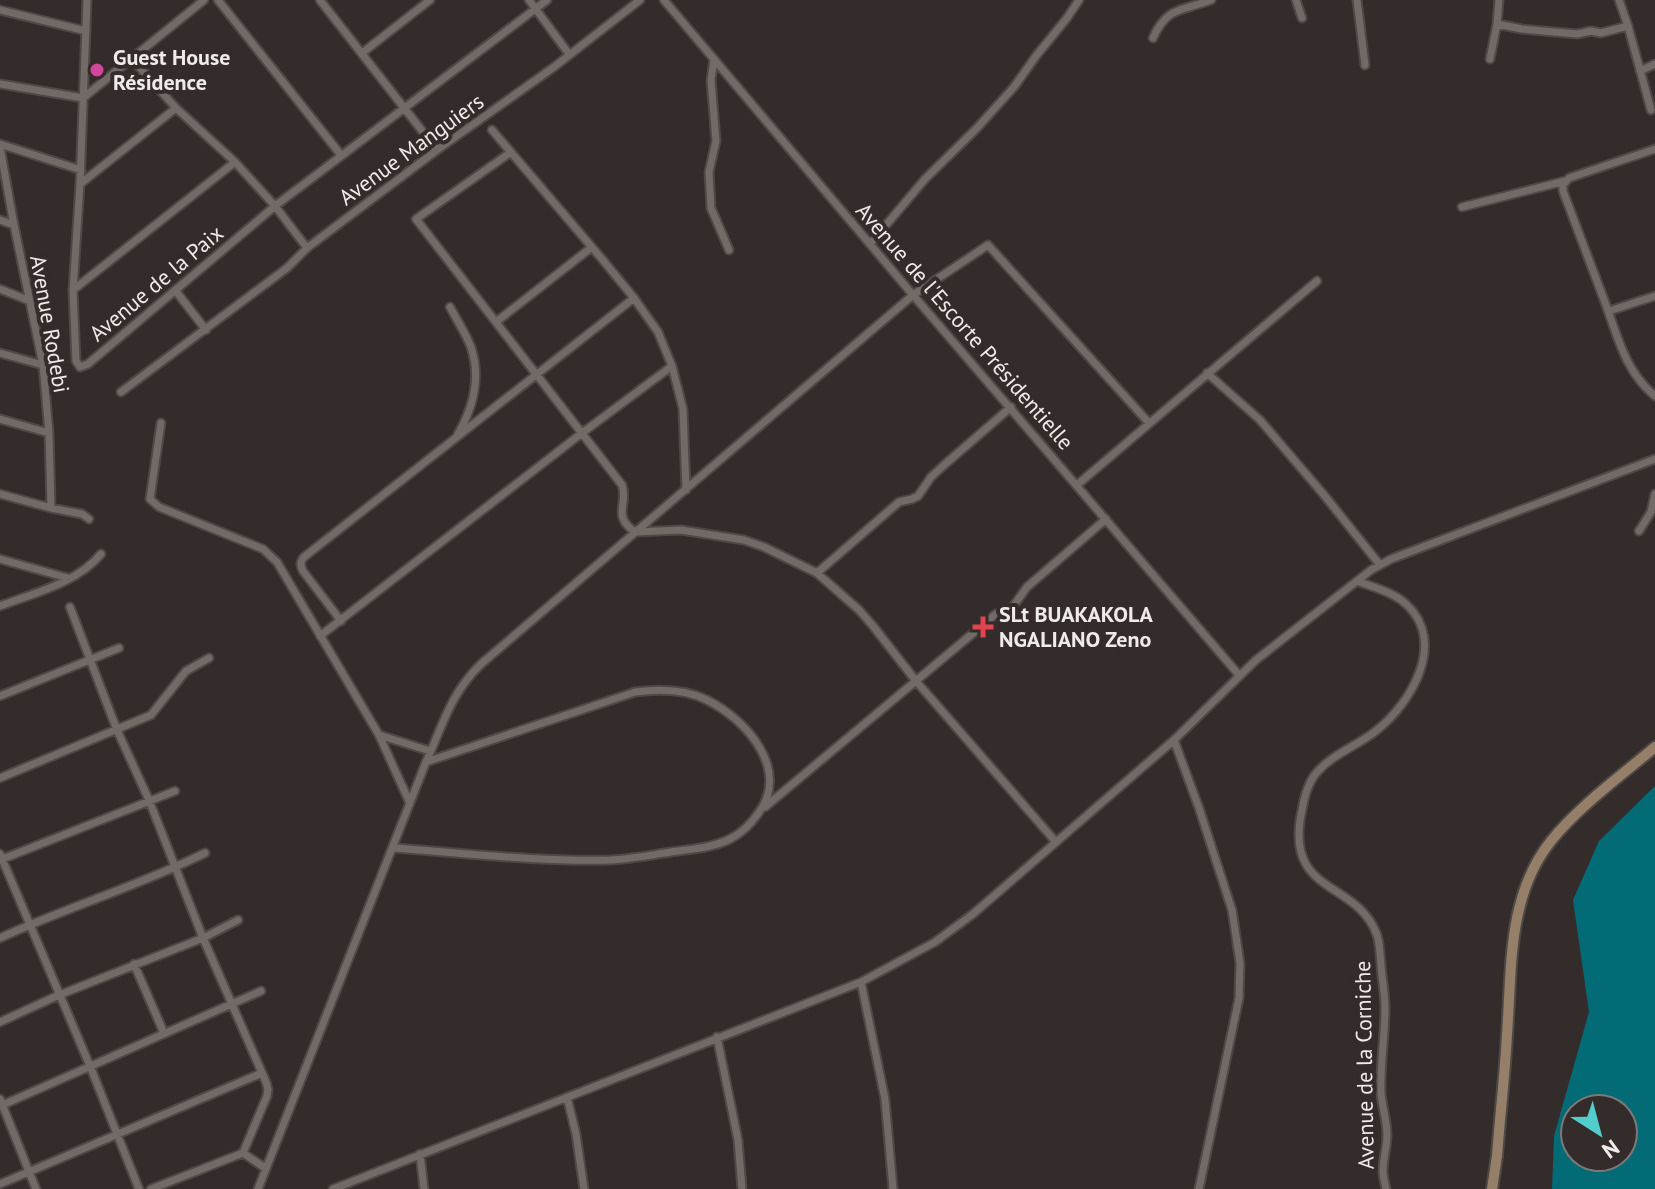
<svg xmlns="http://www.w3.org/2000/svg" width="1655" height="1189" font-family="'PT Sans',sans-serif">
  <style>
    .water { fill: #026b76; fill-rule: evenodd }
    .lines { fill: none; stroke-linecap: round; stroke-linejoin: round }
    .street-casing { stroke: #4e4846; stroke-width: 11 }
    .secondary-casing { stroke: #4e4846; stroke-width: 14 }
    .street { stroke: #726a67; stroke-width: 7 }
    .secondary { stroke: #967f68; stroke-width: 10 }
    .hotel-dot { fill: #d1479c; stroke: #332c2a; stroke-width: 3 }
    .health-dot { fill: #e0444e; stroke: #332c2a; stroke-width: 3 }
    .labels { text-anchor: middle; dominant-baseline: central; stroke-width: 8; stroke-linejoin: round; paint-order: stroke }
    .poi-label { font-size: 22px; font-weight: bold; fill: #efebe9; stroke: #332c2a; text-anchor: start }
    .street-label { font-size: 22px; fill: #efebe9; stroke: #332c2a }
  </style>
  <rect width="100%" height="100%" fill="#332c2a"/>
  <path class="water" d="M 1655,786 L 1655,1189 L 1552,1189 L 1554,1136 L 1589,1012 L 1573,900 L 1599,841 ZM 1575,1109 L 1623,1109 L 1623,1157 L 1575,1157 Z"/>
  <g class="lines">
    <defs>
      <path id="street" d="M 87,0 L 80,184 L 73,290 L 76,361 L 80,367 L 88,364 L 275,206 L 547,0
        M 218,0 L 341,155
        M 320,0 L 437,150
        M 529,0 L 569,54
        M 664,0 L 913,295 L 1239,675
        M 1296,0 L 1302,18
        M 1357,0 L 1365,65
        M 1619,0 L 1628,26 L 1651,110
        M 0,10 L 86,31
        M 1497,24 L 1522,29 L 1577,34 L 1591,31 L 1601,33 L 1628,26
        M 1153,38 C 1167,6 1183,11 1211,0
        M 362,53 L 430,0
        M 131,58 L 176,108 L 235,162 L 275,206 L 307,248
        M 714,59 L 711,80 L 716,141 L 709,172 L 711,208 L 729,250
        M 1490,59 L 1497,24 L 1499,0
        M 1640,71 L 1655,64
        M 0,84 L 83,98 L 204,0
        M 492,130 L 602,259 L 634,298 L 658,332 L 672,366 L 683,409 L 686,490
        M 0,144 L 81,170
        M 0,147 L 14,225 L 43,365 L 49,433 L 51,508
        M 1655,149 L 1569,178 L 1563,185 L 1563,191 C 1576,226 1590,262 1603,297 C 1617,333 1624,371 1655,396
        M 511,152 L 416,219 L 622,485 C 629,504 611,515 635,532 L 681,530 L 744,540 L 764,547 L 817,573 L 859,610 L 873,626 L 916,681 L 1055,841
        M 80,184 L 176,108
        M 1462,207 L 1565,181
        M 0,220 L 14,225
        M 870,244 L 925,179 L 977,128 L 1014,87 L 1036,56 L 1067,18 L 1079,0
        M 0,289 L 30,301
        M 73,290 L 235,162
        M 175,290 L 206,330
        M 450,307 C 457,320 466,334 471,347 C 481,377 473,408 458,434
        M 1609,311 L 1655,296
        M 496,322 L 592,247
        M 0,353 L 43,365
        M 1207,373 L 1260,420 L 1324,495 L 1380,565
        M 121,392 L 287,268 L 307,248 L 437,150 L 554,67 L 640,0
        M 0,419 L 49,433
        M 161,423 L 150,499 L 159,507 L 263,549 L 277,562 L 379,735 L 409,801
        M 1077,485 L 1317,281
        M 0,494 L 51,508 L 82,514 L 89,519
        M 1639,531 L 1651,512 L 1655,494
        M 0,559 L 68,578
        M 817,573 L 899,502 L 912,499 L 918,496 L 931,477 L 943,466 L 1011,407
        M 1357,581 C 1373,587 1393,592 1406,604 C 1447,642 1412,702 1377,730 C 1358,746 1329,755 1314,776 C 1307,786 1304,798 1302,810 C 1283,896 1357,879 1377,935 C 1380,944 1380,955 1381,965 C 1382,979 1385,993 1385,1008 C 1385,1036 1380,1064 1381,1093 C 1382,1107 1387,1120 1387,1135 C 1387,1147 1383,1159 1383,1171 C 1383,1177 1385,1183 1386,1189
        M 0,606 C 34,593 77,583 101,554
        M 70,607 L 117,730 L 149,800 L 203,938 L 266,1082 L 268,1089 L 267,1096 L 243,1153 L 265,1168
        M 341,621 L 303,571 C 300,565 300,562 304,557 L 634,298
        M 320,636 L 582,433 L 672,366
        M 0,696 L 119,648
        M 379,735 L 430,751
        M 1174,740 L 1199,808 L 1232,910 L 1240,963 L 1239,998 L 1199,1189
        M 0,778 L 151,715 L 186,671 L 209,658
        M 765,807 L 996,614 L 1012,608 L 1027,587 L 1106,519
        M 393,848 C 465,853 538,862 611,860 C 631,859 651,855 671,852 C 691,849 712,848 730,839 C 742,833 749,826 757,815 C 792,771 747,720 707,700 C 685,689 659,689 635,692 L 426,762
        M 0,854 L 90,1066 L 139,1189
        M 0,860 L 175,791
        M 0,938 C 67,907 139,886 205,853
        M 134,964 L 164,1033
        M 861,982 L 885,1099 L 893,1189
        M 0,1022 L 59,995 L 203,938 L 238,920
        M 717,1037 L 738,1140 L 742,1189
        M 567,1097 L 576,1134 L 584,1189
        M 0,1099 L 36,1189
        M 0,1106 L 261,991
        M 420,1154 L 424,1189
        M 0,1184 L 262,1073
        M 151,1189 L 243,1153
        M 258,1189 L 426,762 C 443,725 450,694 481,664 L 913,295 L 988,245 L 1149,423
        M 333,1189 L 861,982 L 935,942 L 973,914 L 1174,740 L 1256,660 L 1371,570 L 1391,559 L 1655,459"/>
      <path id="secondary" d="M 1492,1189 L 1497,1156 C 1500,1115 1505,1074 1507,1034 C 1512,968 1507,896 1551,841 C 1578,807 1622,775 1655,747"/>
    </defs>
    <use href="#street" class="street-casing"/>
    <use href="#secondary" class="secondary-casing"/>
    <use href="#street" class="street"/>
    <use href="#secondary" class="secondary"/>
  </g>
  <circle class="hotel-dot" cx="97" cy="70" r="8"/>
  <path class="health-dot" d="M979 615h8v8h8v8h-8v8h-8v-8h-8v-8h8z"/>
  <g class="labels">
    <g class="poi-label">
      <text x="113" y="57">Guest House<tspan x="113" dy="25">Résidence</tspan></text>
      <text x="999" y="614">SLt BUAKAKOLA<tspan x="999" dy="25">NGALIANO Zeno</tspan></text>
    </g>
    <g class="street-label">
      <text transform="translate(411 149) rotate(-36)">Avenue Manguiers</text>
      <text transform="translate(156 283) rotate(-40)">Avenue de la Paix</text>
      <text transform="translate(50 324) rotate(80)">Avenue Rodebi</text>
      <text transform="translate(965 326) rotate(49)">Avenue de l'Escorte Présidentielle</text>
      <text transform="translate(1364 1065) rotate(-91)">Avenue de la Corniche</text>
    </g>
  </g>
  <g transform="translate(1599 1133) rotate(144)"><circle r="38" fill="#332c2a" stroke="#7e7876" stroke-width="2"/>
  <path d="M0-6L14 30L0 20L-14 30Z" fill="#52cdcc"/>
  <text y="-12" font-size="22" font-weight="bold" text-anchor="middle" fill="#efebe9">N</text>
  </g>
</svg>
